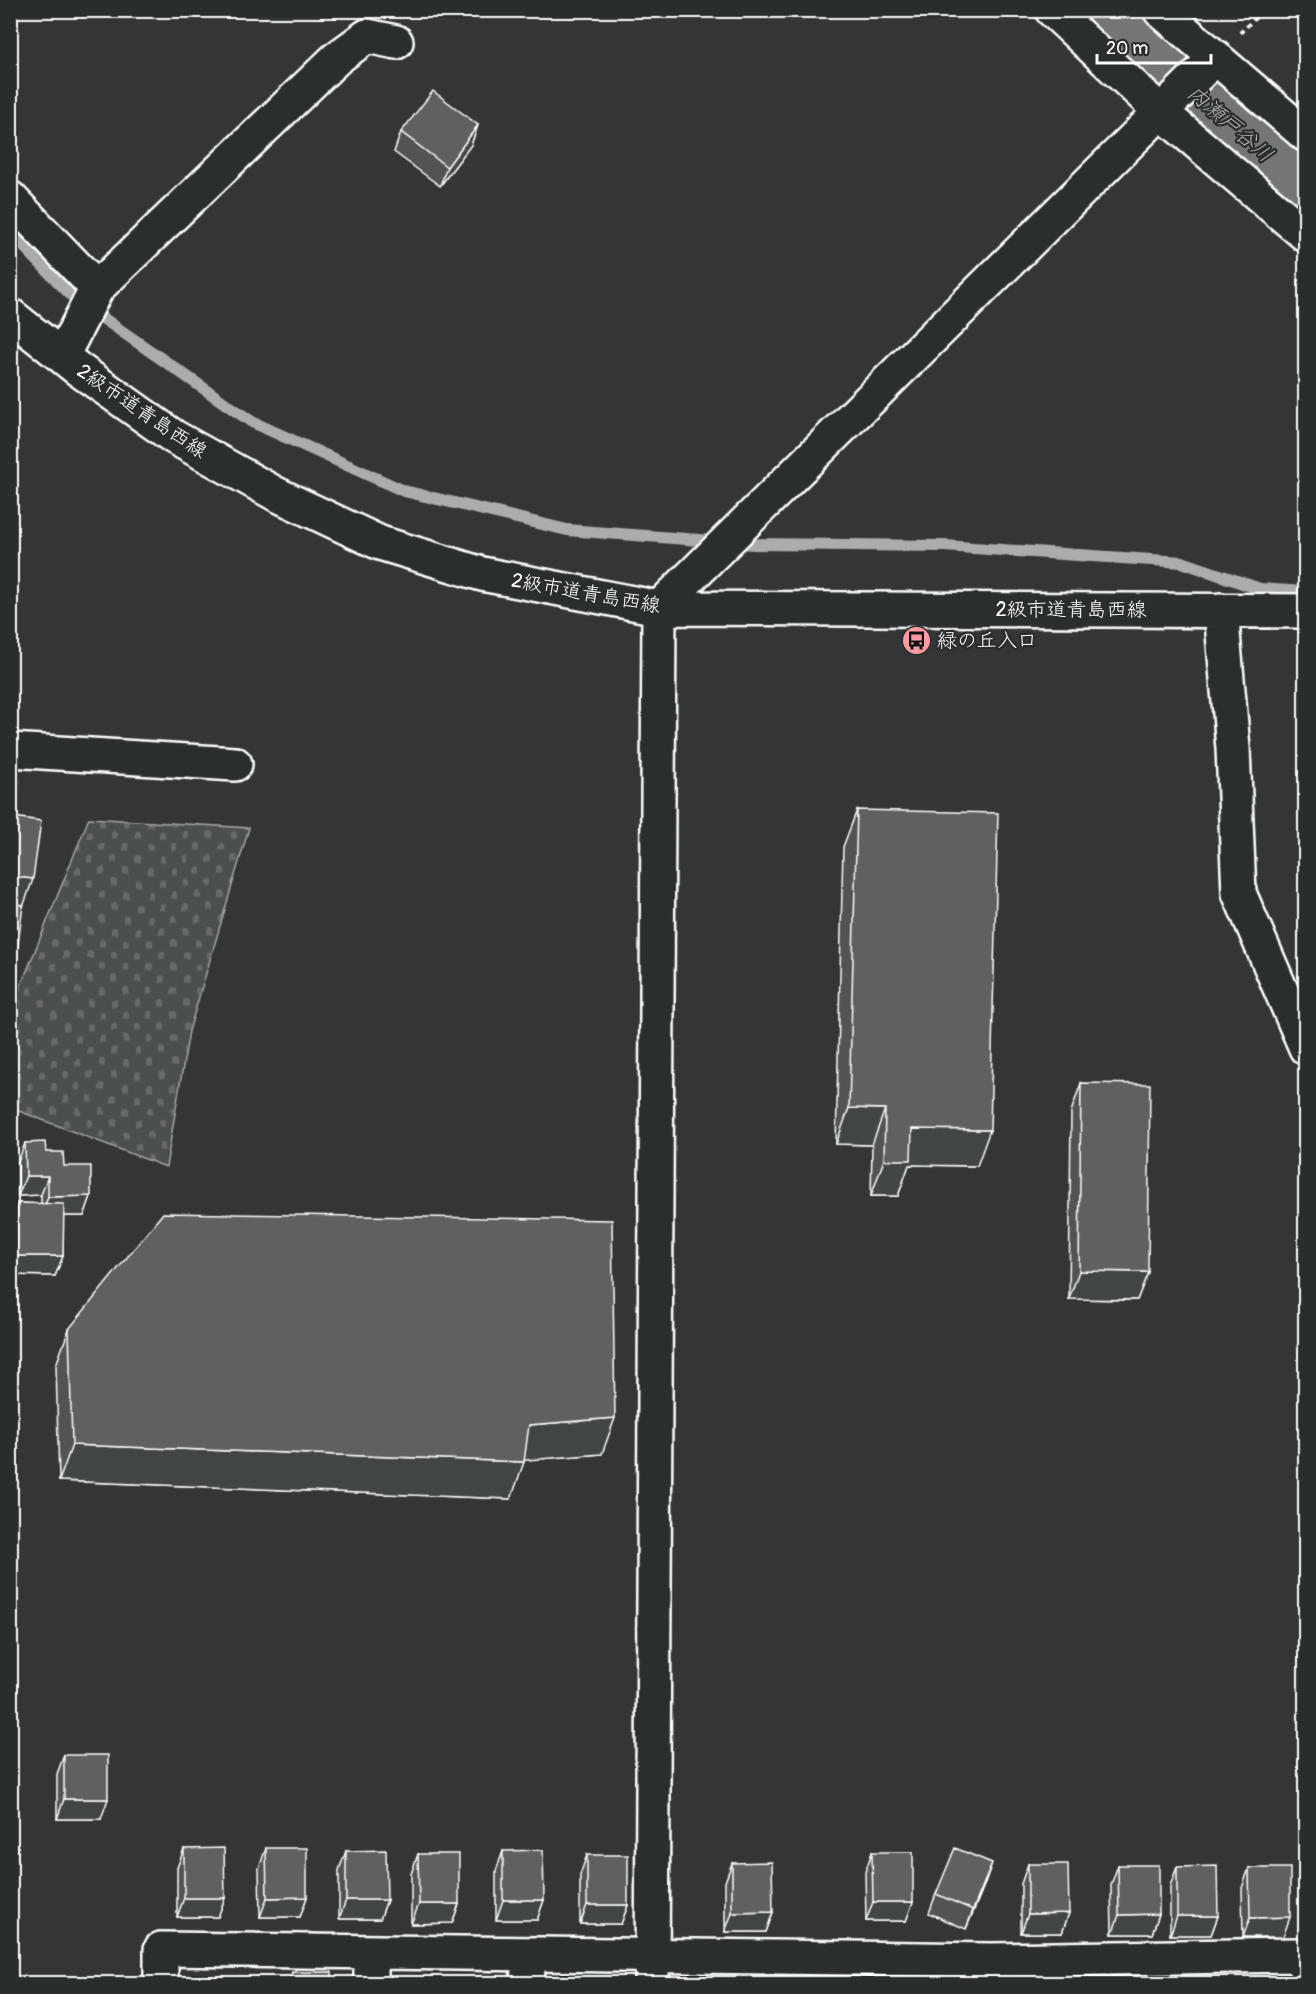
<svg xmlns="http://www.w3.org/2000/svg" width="1316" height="1994" font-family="Pangolin,'Klee One',sans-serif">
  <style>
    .cemetery { fill: url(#cemetery-stones); stroke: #a6a7a8; stroke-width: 1.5 }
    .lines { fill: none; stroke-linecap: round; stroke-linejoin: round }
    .stream { stroke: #abacad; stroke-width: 12 }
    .river { stroke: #737576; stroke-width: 68 }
    .minor-casing { stroke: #fff; stroke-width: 38 }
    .path { stroke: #fff; stroke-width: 4; stroke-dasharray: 4.5 4.5; stroke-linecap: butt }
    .minor { stroke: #2a2d2e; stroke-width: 33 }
    .wall { fill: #525354; stroke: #fff; stroke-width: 1.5 }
    .shaded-wall { fill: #424445; stroke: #fff; stroke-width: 1.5 }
    .building { fill: #5f6162; stroke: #fff; stroke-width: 1.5 }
    .labels { text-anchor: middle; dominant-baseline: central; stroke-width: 4.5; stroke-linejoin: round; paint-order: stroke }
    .street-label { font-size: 20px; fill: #fff; stroke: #2a2d2e }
    .poi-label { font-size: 20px; fill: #fff; stroke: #2a2d2e; text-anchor: start }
    .water-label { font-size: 21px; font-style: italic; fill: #b2b3b4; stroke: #2a2d2e }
  </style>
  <defs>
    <pattern id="cemetery-stones" width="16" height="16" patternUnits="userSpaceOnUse" patternTransform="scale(1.5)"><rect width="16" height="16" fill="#4c4f50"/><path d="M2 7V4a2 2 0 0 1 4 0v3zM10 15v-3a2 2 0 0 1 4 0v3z" fill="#67696a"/></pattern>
  </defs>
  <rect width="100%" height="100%" fill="#333536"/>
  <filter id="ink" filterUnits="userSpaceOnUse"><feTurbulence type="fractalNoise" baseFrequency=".0167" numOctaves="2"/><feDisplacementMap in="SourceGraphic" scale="12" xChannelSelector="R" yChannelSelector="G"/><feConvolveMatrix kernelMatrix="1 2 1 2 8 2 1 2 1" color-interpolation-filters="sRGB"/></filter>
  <g filter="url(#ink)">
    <path class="cemetery" d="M 89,818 L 249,828 L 189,1031 L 166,1167 L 11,1108 L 11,1010 Z"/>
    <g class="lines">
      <path class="stream" d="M 10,232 L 74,298 L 252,422 L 404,491 L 567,530 L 753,544 L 944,546 L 1182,562 L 1260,589 L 1306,592"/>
      <path class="river" d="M 1100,10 L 1306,190"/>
      <defs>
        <path id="minor" d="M 1052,10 L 1161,112 L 1306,235
          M 1160,10 L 1306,135
          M 10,198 L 97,288
          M 10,315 L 78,369 L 174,437 L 276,494 L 380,543 L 482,574 L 659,608 L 1306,611
          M 62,356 L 97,288 L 337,58 L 367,36 L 396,42
          M 1221,610 L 1233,748 L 1239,893 L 1306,1048
          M 10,750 L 235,764
          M 161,1984 L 161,1949 L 991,1960 L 1297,1955 L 1306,1968
          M 371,1984 L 371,1952
          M 527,1984 L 529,1954
          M 652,1984 L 659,608 L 1216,57"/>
      </defs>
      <use href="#minor" class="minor-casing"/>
      <path class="path" d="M 1240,33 L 1263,10"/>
      <use href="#minor" class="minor"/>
    </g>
    <path class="wall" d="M 478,125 L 471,145 L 440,186 L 394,152 L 401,132 Z
      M 857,810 L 977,1166 L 909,1165 L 898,1196 L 871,1196 L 872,1145 L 836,1144 L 843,847 Z
      M 1305,910 L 1305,931 L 1300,926 Z
      M 1081,1083 L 1148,1272 L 1137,1300 L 1069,1299 L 1071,1112 Z
      M 25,1143 L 46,1152 L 64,1166 L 91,1196 L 84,1216 L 63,1216 L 63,1256 L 55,1276 L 10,1275 L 10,1222 L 17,1203 L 41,1204 L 41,1195 L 18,1196 L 18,1162 Z
      M 69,1329 L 602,1454 L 524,1460 L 511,1499 L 59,1481 L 56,1365 Z
      M 64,1755 L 101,1819 L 57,1819 L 57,1774 Z
      M 266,1848 L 307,1897 L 300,1917 L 260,1917 L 259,1868 Z
      M 184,1849 L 225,1898 L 218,1917 L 177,1917 L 177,1868 Z
      M 346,1851 L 387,1900 L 380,1919 L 339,1919 L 339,1870 Z
      M 503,1851 L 544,1900 L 537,1920 L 496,1920 L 496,1871 Z
      M 872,1852 L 913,1902 L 906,1921 L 866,1921 L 865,1872 Z
      M 418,1854 L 459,1904 L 452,1923 L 411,1924 L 411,1874 Z
      M 587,1855 L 628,1905 L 621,1924 L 580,1924 L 580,1875 Z
      M 732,1863 L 773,1912 L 766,1932 L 725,1932 L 725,1882 Z
      M 1028,1864 L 1069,1913 L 1062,1933 L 1021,1933 L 1021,1884 Z
      M 1118,1865 L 1159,1914 L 1152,1934 L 1112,1934 L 1111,1885 Z
      M 1177,1867 L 1218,1916 L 1211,1935 L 1170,1935 L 1170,1886 Z
      M 1249,1868 L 1283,1937 L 1243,1937 L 1242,1888 Z
      M 985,1883 L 966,1929 L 929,1913 L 936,1894 Z
      M 292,1972 L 292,1983 L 288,1983 Z"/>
    <path class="shaded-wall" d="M 478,125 L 471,145 L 440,186 L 447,167 Z
      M 10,876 L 33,879 L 23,907 L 10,906 Z
      M 10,960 L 16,961 L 10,974 Z
      M 849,1108 L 885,1109 L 872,1145 L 836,1144 Z
      M 912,1129 L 990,1130 L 977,1166 L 909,1165 L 898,1196 L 871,1196 L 884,1160 Z
      M 26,1176 L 48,1176 L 41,1195 L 18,1196 Z
      M 91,1196 L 84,1216 L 41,1216 L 48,1197 Z
      M 16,1256 L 63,1256 L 55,1276 L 10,1275 L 10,1272 Z
      M 1079,1271 L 1148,1272 L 1137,1300 L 1069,1299 Z
      M 615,1418 L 602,1454 L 515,1461 L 529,1425 Z
      M 72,1445 L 524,1462 L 511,1499 L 59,1481 Z
      M 64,1799 L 108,1799 L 101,1819 L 57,1819 Z
      M 992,1863 L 985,1883 L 966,1929 L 973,1910 Z
      M 307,1897 L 300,1917 L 260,1917 L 267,1898 Z
      M 184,1898 L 225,1898 L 218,1917 L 177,1917 Z
      M 346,1900 L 387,1900 L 380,1919 L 339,1919 Z
      M 503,1900 L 544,1900 L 537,1920 L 496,1920 Z
      M 873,1902 L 913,1902 L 906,1921 L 866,1921 Z
      M 419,1904 L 459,1904 L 452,1923 L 411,1924 Z
      M 587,1905 L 628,1905 L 621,1924 L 580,1924 Z
      M 773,1912 L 766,1932 L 725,1932 L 732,1913 Z
      M 1069,1913 L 1062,1933 L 1021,1933 L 1028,1914 Z
      M 1159,1914 L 1152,1934 L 1112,1934 L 1119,1915 Z
      M 1177,1916 L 1218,1916 L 1211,1935 L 1170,1935 Z
      M 1290,1917 L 1283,1937 L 1243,1937 L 1250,1918 Z"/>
    <path class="building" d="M 433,91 L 478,125 L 447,167 L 401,132 Z
      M 10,779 L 19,780 L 14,817 L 41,821 L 33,879 L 10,876 Z
      M 857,810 L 998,813 L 990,1130 L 912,1129 L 911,1160 L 884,1160 L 885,1109 L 849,1108 Z
      M 10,903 L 23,905 L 16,961 L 10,960 Z
      M 1081,1083 L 1150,1084 L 1148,1272 L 1079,1271 Z
      M 45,1142 L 46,1152 L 63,1152 L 64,1166 L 91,1166 L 91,1196 L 48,1197 L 48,1176 L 26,1176 L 25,1143 Z
      M 17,1203 L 64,1204 L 63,1256 L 16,1256 Z
      M 163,1213 L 612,1220 L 615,1418 L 529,1425 L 524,1462 L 72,1445 L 69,1329 Z
      M 64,1755 L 108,1755 L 108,1799 L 64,1799 Z
      M 224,1848 L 225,1898 L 184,1898 L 184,1849 Z
      M 266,1848 L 307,1848 L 307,1897 L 267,1898 Z
      M 955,1848 L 992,1863 L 973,1910 L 936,1894 Z
      M 386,1850 L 387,1900 L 346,1900 L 346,1851 Z
      M 543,1850 L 544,1900 L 503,1900 L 503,1851 Z
      M 872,1852 L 913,1852 L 913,1902 L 873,1902 Z
      M 418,1854 L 459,1854 L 459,1904 L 419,1904 Z
      M 587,1855 L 628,1855 L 628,1905 L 587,1905 Z
      M 772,1862 L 773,1912 L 732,1913 L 732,1863 Z
      M 1028,1864 L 1068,1864 L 1069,1913 L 1028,1914 Z
      M 1118,1865 L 1159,1865 L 1159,1914 L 1119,1915 Z
      M 1217,1866 L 1218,1916 L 1177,1916 L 1177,1867 Z
      M 1249,1868 L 1290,1868 L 1290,1917 L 1250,1918 Z
      M 292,1972 L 332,1972 L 333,1983 L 292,1983 Z
      M 902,1977 L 902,1983 L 861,1983 L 861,1978 Z
      M 966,1978 L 966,1983 L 925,1983 L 925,1979 Z
      M 1104,1979 L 1104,1983 L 1063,1983 L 1063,1980 Z"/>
  </g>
  <defs>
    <symbol id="bus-disc" viewBox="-11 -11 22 22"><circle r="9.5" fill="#ff9aa2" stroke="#2a2d2e"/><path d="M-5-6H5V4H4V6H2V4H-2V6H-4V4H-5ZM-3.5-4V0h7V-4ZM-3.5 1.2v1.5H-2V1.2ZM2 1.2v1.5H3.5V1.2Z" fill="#111"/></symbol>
  </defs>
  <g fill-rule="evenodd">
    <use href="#bus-disc" x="900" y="624" width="33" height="33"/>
  </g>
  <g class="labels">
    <g class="street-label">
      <text transform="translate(142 411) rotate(34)">2級市道青島西線</text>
      <text transform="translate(586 593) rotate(10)">2級市道青島西線</text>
      <text x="1071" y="609">2級市道青島西線</text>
    </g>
    <g class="poi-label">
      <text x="937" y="640">緑の丘入口</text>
    </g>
    <g class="water-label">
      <text transform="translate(1230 124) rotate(41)">内瀬戸谷川</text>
    </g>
  </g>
  <rect width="1316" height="1994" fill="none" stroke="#2a2d2e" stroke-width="36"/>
  <rect x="18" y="18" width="1280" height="1958" fill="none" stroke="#fff" stroke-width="2" filter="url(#ink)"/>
  <path d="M1097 54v9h114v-9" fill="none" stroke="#ffffff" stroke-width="3"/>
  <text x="1106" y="54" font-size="18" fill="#ffffff" stroke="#2a2d2e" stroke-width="4.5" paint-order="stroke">20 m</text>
</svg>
